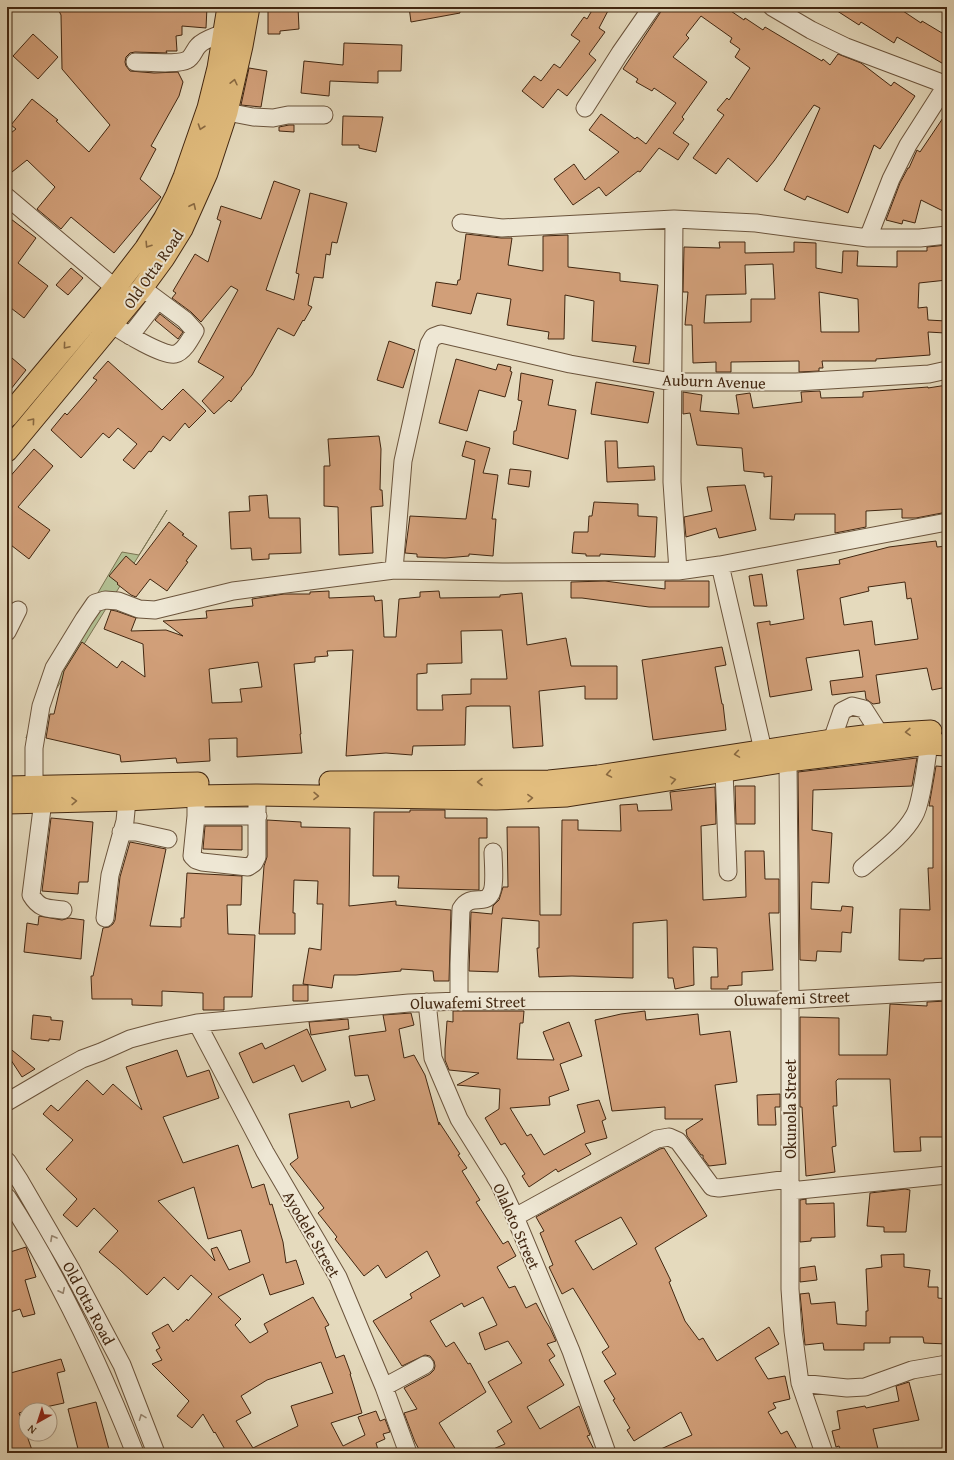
<svg xmlns="http://www.w3.org/2000/svg" width="954" height="1460" font-family="'Gentium Book Plus',serif">
  <style>
    .green { fill: #b2c093; stroke: #7a7452 }
    .building { fill: #d19f79; stroke: #422711; fill-rule: evenodd }
    .lines { fill: none; stroke-linecap: round; stroke-linejoin: round }
    .minor-casing { stroke: #6b543c; stroke-width: 19 }
    .major-casing { stroke: #422711; stroke-width: 23 }
    .minor { stroke: #eee7d4; stroke-width: 17 }
    .major { stroke: #e2bd7e; stroke-width: 21 }
    .oneway { stroke: #8a6a42 }
    .oneway2 { stroke: #988772 }
    .labels { text-anchor: middle; dominant-baseline: central; stroke-width: 4; stroke-linejoin: round; paint-order: stroke }
    .street-label { font-size: 16px; fill: #422711; stroke: #eee7d4 }
  </style>
  <rect width="100%" height="100%" fill="#e5dabd"/>
  <filter id="stains"><feTurbulence type="fractalNoise" baseFrequency=".005" numOctaves="4"/><feColorMatrix values="0 0 0 0 .2 0 0 0 0 .09 0 0 0 0 .02 0 0 0 .5 -.17"/></filter>
  <radialGradient id="worn" r=".72"><stop offset=".6" stop-color="#630" stop-opacity="0"/><stop offset="1" stop-color="#630" stop-opacity=".3"/></radialGradient>
  <path class="green" d="M 167,510 L 26,738 L 55,656 L 86,613 L 122,552 L 139,555 Z"/>
  <path class="building" d="M 57,7 L 146,7 L 146,10 L 192,9 L 192,7 L 207,7 L 206,28 L 182,26 L 182,35 L 176,36 L 177,51 L 166,51 L 167,53 L 135,52 L 130,53 L 126,57 L 125,62 L 126,66 L 130,71 L 154,73 L 178,72 L 183,82 L 179,96 L 151,146 L 156,149 L 140,179 L 161,197 L 114,253 L 71,217 L 61,229 L 37,209 L 55,187 L 27,160 L 12,172 L 7,165 L 7,136 L 16,129 L 11,125 L 32,99 L 58,120 L 56,121 L 89,152 L 110,125 L 62,69 L 61,15 Z
    M 268,7 L 298,7 L 299,29 L 280,31 L 280,34 L 268,34 Z
    M 409,7 L 459,7 L 460,13 L 411,22 Z
    M 594,7 L 610,7 L 599,28 L 605,32 L 589,54 L 596,60 L 567,96 L 558,89 L 543,108 L 522,91 L 534,76 L 541,81 L 554,64 L 560,68 L 580,41 L 571,35 L 584,17 L 587,19 Z
    M 662,7 L 725,7 L 744,20 L 745,18 L 763,30 L 765,27 L 822,61 L 823,59 L 830,65 L 838,54 L 861,63 L 891,86 L 894,82 L 915,96 L 880,149 L 874,145 L 848,213 L 807,196 L 805,200 L 784,190 L 820,108 L 814,105 L 774,161 L 757,182 L 728,158 L 716,174 L 693,158 L 724,115 L 717,110 L 727,98 L 729,100 L 750,68 L 735,57 L 740,49 L 730,42 L 732,38 L 701,16 L 686,35 L 689,38 L 673,57 L 707,82 L 682,117 L 684,119 L 673,133 L 689,144 L 678,160 L 659,148 L 640,172 L 638,171 L 606,196 L 599,187 L 573,205 L 554,179 L 574,164 L 585,180 L 619,152 L 589,130 L 601,114 L 635,139 L 637,137 L 646,144 L 676,103 L 654,88 L 652,91 L 636,82 L 638,79 L 623,69 L 660,13 Z
    M 831,7 L 897,7 L 921,23 L 922,21 L 947,36 L 947,66 L 897,37 L 894,43 L 861,22 L 859,25 Z
    M 33,34 L 58,57 L 38,79 L 13,56 Z
    M 344,43 L 402,45 L 401,71 L 378,71 L 378,83 L 330,81 L 329,96 L 301,93 L 304,61 L 343,65 Z
    M 249,68 L 267,71 L 261,107 L 241,105 Z
    M 947,112 L 947,213 L 921,200 L 915,223 L 903,220 L 902,224 L 886,220 L 900,183 L 908,168 L 909,168 L 917,150 L 920,152 Z
    M 343,116 L 383,117 L 376,152 L 359,148 L 359,145 L 342,145 Z
    M 289,125 L 294,125 L 294,132 L 279,131 L 279,127 Z
    M 274,181 L 300,190 L 266,290 L 294,300 L 299,274 L 296,273 L 310,193 L 347,203 L 337,243 L 332,242 L 330,255 L 326,254 L 323,278 L 314,277 L 308,305 L 312,307 L 304,321 L 303,320 L 294,336 L 278,328 L 252,375 L 241,388 L 242,389 L 231,402 L 229,400 L 214,414 L 202,401 L 224,377 L 198,362 L 238,290 L 231,286 L 201,322 L 191,312 L 172,298 L 176,293 L 173,291 L 195,254 L 208,262 L 221,221 L 217,219 L 221,206 L 261,219 Z
    M 7,216 L 36,238 L 18,263 L 48,286 L 24,318 L 7,305 Z
    M 466,234 L 501,238 L 512,238 L 508,265 L 543,271 L 543,236 L 568,235 L 568,267 L 620,273 L 620,281 L 658,285 L 649,364 L 633,362 L 636,346 L 592,341 L 594,301 L 565,295 L 564,339 L 548,339 L 549,332 L 507,325 L 511,299 L 477,293 L 471,314 L 432,306 L 436,282 L 457,285 L 458,280 L 460,280 Z
    M 719,242 L 745,242 L 745,253 L 794,252 L 794,242 L 816,243 L 816,268 L 842,273 L 843,251 L 858,251 L 857,266 L 897,267 L 897,251 L 927,251 L 927,247 L 947,245 L 947,280 L 919,283 L 918,308 L 927,307 L 928,320 L 946,321 L 945,333 L 928,332 L 930,355 L 876,359 L 876,361 L 822,361 L 823,368 L 819,368 L 819,371 L 799,372 L 799,361 L 731,362 L 731,372 L 716,372 L 716,362 L 693,363 L 692,325 L 685,325 L 688,292 L 683,292 L 684,247 L 720,248 ZM 773,264 L 775,299 L 751,299 L 751,322 L 704,323 L 706,295 L 746,294 L 745,265 ZM 819,292 L 858,299 L 859,332 L 821,332 Z
    M 71,268 L 83,278 L 68,295 L 56,285 Z
    M 160,314 L 183,332 L 178,339 L 155,320 Z
    M 389,341 L 415,350 L 403,388 L 377,380 Z
    M 12,358 L 26,370 L 7,394 L 7,365 Z
    M 456,359 L 496,370 L 498,364 L 511,367 L 510,371 L 512,372 L 505,397 L 479,390 L 467,431 L 439,423 Z
    M 108,361 L 162,410 L 183,389 L 206,411 L 189,428 L 185,423 L 170,441 L 163,436 L 151,452 L 149,451 L 134,469 L 123,460 L 137,444 L 118,428 L 109,438 L 103,433 L 81,458 L 51,430 L 65,413 L 67,415 L 81,399 L 97,380 L 93,378 Z
    M 521,373 L 553,380 L 548,405 L 576,410 L 568,459 L 513,444 L 514,431 L 516,431 L 522,401 L 518,400 Z
    M 596,382 L 654,392 L 648,423 L 591,414 Z
    M 947,385 L 947,512 L 916,518 L 902,518 L 902,509 L 866,511 L 866,527 L 835,533 L 835,514 L 795,514 L 794,520 L 770,519 L 772,476 L 764,477 L 764,473 L 744,471 L 742,448 L 697,445 L 690,413 L 683,414 L 683,392 L 702,395 L 700,411 L 739,414 L 736,395 L 750,393 L 753,408 L 802,402 L 801,392 L 820,391 L 821,398 L 863,397 L 863,392 L 928,387 L 928,388 Z
    M 379,436 L 381,449 L 380,490 L 382,490 L 383,506 L 371,507 L 373,553 L 339,555 L 338,507 L 324,506 L 324,466 L 330,466 L 328,439 Z
    M 466,441 L 490,448 L 483,473 L 498,475 L 492,519 L 496,519 L 493,556 L 469,554 L 469,556 L 445,558 L 417,557 L 417,554 L 405,553 L 410,516 L 466,519 L 475,460 L 462,456 Z
    M 605,441 L 617,441 L 618,468 L 654,466 L 655,480 L 607,482 Z
    M 34,449 L 53,466 L 18,507 L 50,530 L 29,559 L 7,542 L 7,480 Z
    M 510,469 L 531,471 L 529,487 L 508,484 Z
    M 745,485 L 756,530 L 719,538 L 716,528 L 686,537 L 684,517 L 712,511 L 707,487 Z
    M 267,495 L 269,518 L 300,518 L 301,553 L 269,554 L 269,559 L 252,560 L 251,548 L 231,549 L 229,512 L 250,511 L 249,496 Z
    M 594,502 L 638,504 L 638,516 L 657,517 L 655,557 L 600,554 L 600,556 L 586,556 L 586,554 L 572,553 L 574,532 L 588,532 L 589,516 L 592,516 Z
    M 169,522 L 184,534 L 182,535 L 197,546 L 186,561 L 188,562 L 167,591 L 150,579 L 136,597 L 131,595 L 117,584 L 118,583 L 109,576 L 126,556 L 136,565 Z
    M 936,541 L 937,547 L 947,546 L 947,687 L 932,690 L 927,668 L 876,675 L 880,703 L 873,704 L 866,699 L 865,691 L 832,695 L 830,681 L 863,677 L 859,650 L 806,658 L 812,690 L 770,697 L 757,623 L 770,621 L 770,625 L 804,619 L 797,570 L 840,564 L 839,560 L 889,547 ZM 905,582 L 907,599 L 911,598 L 918,639 L 875,645 L 872,621 L 844,625 L 840,598 L 869,591 L 868,587 Z
    M 762,574 L 767,606 L 754,606 L 749,576 Z
    M 605,581 L 665,589 L 665,581 L 709,581 L 709,607 L 649,607 L 582,598 L 571,598 L 571,582 Z
    M 329,591 L 329,598 L 374,596 L 375,601 L 382,600 L 384,637 L 396,637 L 399,599 L 420,597 L 420,592 L 439,591 L 440,598 L 500,597 L 500,595 L 522,593 L 527,645 L 566,638 L 571,666 L 617,666 L 617,699 L 585,699 L 585,686 L 539,691 L 543,746 L 513,748 L 510,706 L 470,706 L 466,707 L 465,745 L 413,746 L 412,755 L 386,753 L 346,756 L 353,650 L 327,651 L 328,656 L 315,657 L 315,662 L 294,664 L 301,734 L 300,734 L 302,753 L 237,757 L 237,738 L 209,739 L 210,761 L 177,763 L 176,758 L 121,762 L 120,755 L 46,738 L 50,714 L 54,714 L 64,671 L 82,642 L 117,668 L 122,661 L 145,677 L 143,644 L 104,629 L 111,610 L 116,611 L 136,618 L 131,631 L 166,630 L 183,636 L 163,621 L 207,618 L 206,611 L 253,606 L 252,599 L 284,594 L 310,594 L 310,592 ZM 502,630 L 507,679 L 471,679 L 471,694 L 442,695 L 443,710 L 417,710 L 417,674 L 427,673 L 427,664 L 462,663 L 461,631 ZM 258,662 L 262,687 L 240,689 L 242,702 L 212,703 L 209,669 Z
    M 722,647 L 726,665 L 715,667 L 722,704 L 723,704 L 726,730 L 653,740 L 642,660 Z
    M 917,758 L 912,786 L 813,790 L 812,830 L 832,833 L 829,883 L 812,882 L 811,909 L 841,911 L 842,906 L 853,907 L 851,933 L 842,932 L 841,952 L 817,951 L 816,961 L 800,960 L 798,772 Z
    M 936,766 L 947,767 L 947,958 L 924,959 L 924,961 L 899,960 L 900,909 L 930,910 L 928,868 L 933,868 L 933,806 L 929,806 Z
    M 735,786 L 755,786 L 755,824 L 736,824 Z
    M 715,787 L 716,824 L 701,826 L 703,900 L 746,897 L 745,851 L 764,851 L 765,879 L 779,879 L 779,913 L 769,913 L 773,970 L 742,972 L 742,985 L 728,986 L 728,989 L 711,989 L 711,977 L 718,977 L 717,948 L 693,947 L 694,985 L 675,989 L 673,978 L 668,978 L 667,920 L 633,923 L 633,978 L 572,976 L 539,977 L 537,948 L 539,948 L 539,921 L 502,918 L 498,972 L 469,971 L 471,912 L 492,914 L 493,906 L 499,900 L 503,887 L 508,887 L 507,827 L 539,827 L 540,915 L 561,915 L 562,820 L 578,820 L 578,830 L 621,831 L 620,805 L 637,804 L 638,811 L 672,810 L 670,792 Z
    M 410,810 L 445,810 L 445,818 L 487,818 L 487,838 L 479,838 L 479,890 L 398,888 L 399,876 L 373,876 L 374,812 L 410,812 Z
    M 51,818 L 93,822 L 88,882 L 79,882 L 78,894 L 42,891 Z
    M 267,820 L 301,822 L 301,827 L 350,828 L 349,906 L 396,901 L 396,905 L 451,910 L 449,981 L 434,981 L 433,971 L 401,969 L 401,971 L 356,975 L 334,975 L 332,988 L 303,984 L 309,948 L 321,950 L 323,904 L 317,904 L 318,881 L 294,880 L 293,913 L 295,913 L 295,934 L 259,934 L 264,866 L 267,857 Z
    M 205,826 L 242,826 L 242,850 L 203,849 Z
    M 130,842 L 166,849 L 150,926 L 181,927 L 181,918 L 184,918 L 187,873 L 242,876 L 241,905 L 227,905 L 228,934 L 255,935 L 252,997 L 224,997 L 224,1010 L 203,1010 L 203,993 L 162,991 L 162,1006 L 132,1005 L 132,999 L 92,999 L 91,976 L 93,976 L 103,928 L 109,927 L 113,924 L 115,920 L 120,877 Z
    M 39,916 L 62,920 L 69,918 L 84,920 L 81,959 L 24,952 L 27,923 L 38,925 Z
    M 293,985 L 308,985 L 308,1001 L 293,1001 Z
    M 947,1001 L 947,1137 L 920,1137 L 921,1151 L 894,1152 L 890,1079 L 838,1079 L 836,1081 L 837,1106 L 833,1106 L 836,1146 L 832,1147 L 835,1172 L 806,1176 L 802,1107 L 800,1107 L 800,1017 L 839,1018 L 839,1055 L 887,1055 L 890,1004 L 927,1006 L 927,1002 Z
    M 453,1011 L 524,1011 L 523,1023 L 520,1023 L 517,1059 L 554,1060 L 543,1032 L 569,1022 L 582,1056 L 560,1064 L 569,1090 L 549,1097 L 550,1105 L 510,1108 L 527,1136 L 531,1134 L 544,1155 L 585,1132 L 577,1105 L 599,1100 L 606,1119 L 602,1121 L 607,1138 L 585,1144 L 591,1154 L 558,1172 L 556,1169 L 529,1187 L 522,1176 L 525,1174 L 505,1143 L 501,1145 L 485,1118 L 499,1109 L 500,1089 L 457,1085 L 479,1073 L 449,1070 L 445,1060 L 445,1049 L 447,1021 L 453,1022 Z
    M 645,1011 L 646,1020 L 698,1014 L 700,1035 L 730,1031 L 737,1082 L 715,1085 L 726,1164 L 709,1166 L 703,1158 L 703,1155 L 701,1155 L 687,1136 L 686,1130 L 703,1119 L 665,1119 L 665,1107 L 612,1111 L 595,1020 L 621,1014 Z
    M 411,1013 L 414,1025 L 399,1029 L 404,1058 L 414,1055 L 425,1075 L 439,1125 L 439,1122 L 460,1154 L 458,1155 L 467,1168 L 462,1171 L 480,1200 L 476,1202 L 503,1244 L 508,1241 L 516,1256 L 497,1267 L 509,1288 L 515,1286 L 526,1308 L 536,1303 L 545,1320 L 550,1328 L 556,1341 L 547,1344 L 555,1356 L 549,1360 L 564,1385 L 527,1407 L 540,1429 L 579,1406 L 590,1435 L 587,1436 L 596,1453 L 484,1453 L 505,1444 L 497,1431 L 512,1422 L 488,1382 L 522,1363 L 508,1341 L 485,1350 L 479,1333 L 497,1325 L 483,1297 L 464,1307 L 462,1303 L 430,1321 L 446,1347 L 454,1342 L 468,1364 L 470,1363 L 486,1392 L 439,1423 L 458,1453 L 421,1453 L 415,1442 L 404,1413 L 417,1409 L 404,1388 L 430,1374 L 434,1370 L 435,1366 L 434,1361 L 430,1356 L 425,1355 L 402,1366 L 373,1321 L 412,1298 L 410,1294 L 440,1276 L 427,1251 L 386,1278 L 378,1265 L 364,1276 L 335,1239 L 337,1237 L 318,1213 L 324,1208 L 290,1164 L 298,1158 L 289,1114 L 349,1101 L 351,1108 L 375,1100 L 368,1075 L 355,1076 L 349,1036 L 386,1031 L 383,1015 Z
    M 33,1015 L 51,1017 L 51,1020 L 63,1021 L 60,1040 L 49,1039 L 49,1041 L 31,1039 Z
    M 348,1019 L 349,1029 L 311,1035 L 309,1022 Z
    M 307,1029 L 326,1070 L 302,1082 L 294,1065 L 253,1083 L 239,1053 L 262,1043 L 265,1049 Z
    M 7,1046 L 35,1069 L 22,1077 L 7,1054 Z
    M 177,1050 L 187,1077 L 209,1070 L 219,1098 L 163,1117 L 183,1163 L 238,1145 L 252,1188 L 264,1184 L 270,1205 L 272,1204 L 283,1242 L 286,1263 L 296,1260 L 304,1284 L 270,1295 L 263,1274 L 218,1297 L 241,1319 L 235,1325 L 250,1343 L 268,1332 L 264,1324 L 313,1297 L 329,1325 L 325,1327 L 336,1358 L 344,1355 L 351,1374 L 350,1374 L 362,1413 L 331,1423 L 343,1446 L 365,1435 L 358,1417 L 376,1411 L 380,1421 L 385,1419 L 390,1432 L 383,1434 L 385,1439 L 376,1443 L 379,1453 L 227,1453 L 215,1432 L 214,1433 L 203,1414 L 192,1428 L 177,1416 L 189,1401 L 152,1364 L 162,1360 L 156,1350 L 160,1348 L 152,1333 L 168,1324 L 173,1332 L 187,1319 L 188,1321 L 212,1294 L 191,1275 L 178,1290 L 164,1277 L 147,1295 L 119,1269 L 99,1252 L 118,1231 L 94,1208 L 77,1227 L 63,1215 L 77,1199 L 46,1169 L 73,1140 L 43,1114 L 51,1105 L 58,1111 L 87,1080 L 103,1095 L 113,1084 L 142,1110 L 126,1067 ZM 194,1187 L 208,1239 L 241,1230 L 250,1262 L 229,1270 L 217,1247 L 211,1249 L 215,1261 L 158,1201 ZM 321,1362 L 333,1393 L 291,1406 L 298,1426 L 253,1448 L 236,1421 L 251,1413 L 241,1396 L 267,1380 Z
    M 780,1094 L 780,1107 L 775,1107 L 776,1125 L 758,1125 L 757,1095 Z
    M 664,1148 L 707,1216 L 655,1248 L 671,1281 L 669,1282 L 685,1321 L 699,1340 L 703,1338 L 717,1361 L 769,1327 L 779,1344 L 755,1358 L 768,1379 L 785,1376 L 790,1399 L 773,1403 L 776,1408 L 768,1412 L 781,1434 L 787,1431 L 799,1453 L 652,1453 L 692,1435 L 681,1412 L 634,1441 L 627,1430 L 630,1428 L 613,1400 L 615,1399 L 604,1381 L 616,1374 L 602,1352 L 609,1347 L 573,1288 L 562,1294 L 549,1267 L 553,1265 L 540,1233 L 544,1231 L 536,1217 L 660,1149 ZM 621,1217 L 637,1244 L 593,1270 L 575,1241 Z
    M 905,1189 L 910,1190 L 906,1232 L 884,1232 L 884,1227 L 867,1226 L 870,1193 Z
    M 806,1199 L 806,1204 L 834,1203 L 835,1237 L 811,1238 L 811,1241 L 800,1242 L 800,1200 Z
    M 26,1247 L 36,1277 L 25,1280 L 35,1314 L 23,1317 L 20,1309 L 7,1313 L 7,1253 Z
    M 904,1254 L 904,1267 L 930,1270 L 928,1287 L 938,1287 L 938,1298 L 947,1299 L 947,1344 L 924,1343 L 923,1337 L 890,1337 L 890,1343 L 864,1343 L 864,1350 L 824,1350 L 823,1343 L 805,1345 L 800,1294 L 809,1293 L 811,1304 L 835,1302 L 837,1324 L 866,1326 L 866,1311 L 868,1311 L 866,1269 L 882,1267 L 881,1255 Z
    M 815,1266 L 817,1280 L 800,1282 L 800,1268 Z
    M 61,1359 L 65,1371 L 57,1373 L 64,1403 L 32,1410 L 26,1410 L 26,1411 L 19,1413 L 33,1453 L 13,1453 L 7,1436 L 7,1374 Z
    M 909,1382 L 919,1420 L 873,1429 L 879,1453 L 842,1453 L 839,1446 L 836,1447 L 832,1431 L 840,1429 L 837,1411 L 865,1406 L 866,1408 L 899,1401 L 896,1386 Z
    M 96,1402 L 110,1453 L 79,1453 L 68,1409 Z"/>
  <g class="lines">
    <defs>
      <path id="minor" d="M 772,7 L 811,30 L 846,47 L 947,85
        M 135,62 C 146,62 178,65 187,60 C 193,57 194,50 198,46 C 204,39 215,37 223,33
        M 585,108 L 620,53 L 652,7
        M 227,112 L 253,117 L 273,118 L 288,115 L 324,115
        M 7,197 L 115,288
        M 674,219 L 672,482 L 678,571
        M 461,223 L 502,228 L 674,219 L 756,223 L 868,238 L 920,238 L 947,235
        M 868,238 L 891,179 L 908,145 L 947,84
        M 113,325 C 123,332 164,357 175,354 C 184,352 191,338 195,331 L 185,320 L 142,288
        M 130,336 L 158,300
        M 720,565 L 763,750
        M 394,570 L 403,461 L 429,344 L 433,337 L 441,334 L 570,364 L 672,382 L 796,382 L 929,374 L 947,370
        M 7,632 L 18,610
        M 832,740 L 842,711 L 852,706 L 864,709 L 880,734
        M 788,761 L 790,1000 L 790,1289 L 793,1331 L 800,1383 L 824,1453
        M 724,771 L 728,872
        M 34,786 L 34,748 L 41,706 L 54,668 L 84,619 L 95,603 L 105,600 L 118,601 L 139,609 L 155,610 L 233,591 L 394,570 L 502,572 L 678,571 L 720,565 L 947,522
        M 196,796 L 196,816 L 192,856 L 196,860 L 202,862 L 248,867 L 254,863 L 257,857 L 257,795
        M 43,801 L 31,895 C 40,910 48,908 63,910
        M 196,816 L 258,816
        M 121,832 L 136,832 L 168,839
        M 862,868 C 880,852 902,837 914,816 C 922,803 926,761 929,744
        M 105,918 L 110,875 L 125,821 L 127,800
        M 459,1001 L 459,964 L 461,909 C 470,893 484,905 490,895 C 496,888 493,861 493,852
        M 427,1002 L 433,1058 L 459,1119 L 499,1183 L 515,1217 L 571,1351 L 607,1453
        M 197,1023 L 265,1152 L 338,1277 L 384,1387 L 408,1453
        M 7,1102 L 53,1075 L 82,1059 L 101,1052 L 130,1039 L 160,1031 L 197,1023 L 409,1003 L 459,1001 L 790,1000 L 947,991
        M 7,1161 L 20,1181 L 71,1269 L 122,1365 L 156,1453
        M 790,1191 L 947,1175
        M 7,1197 C 59,1277 100,1365 135,1453
        M 515,1217 L 657,1139 L 669,1137 L 678,1141 L 712,1187 L 719,1188 L 789,1179
        M 800,1383 L 847,1388 L 865,1387 L 912,1370 L 947,1364
        M 384,1387 L 425,1365"/>
      <path id="major" d="M 7,417 L 115,288 L 145,249 L 164,219 L 176,196 L 184,177 L 208,108 L 218,68 L 228,7
        M 7,451 L 142,288 L 164,258 L 182,229 L 207,173 L 227,112 L 242,46 L 249,7
        M 330,782 L 549,781 L 598,776 L 832,740 L 880,734 L 931,731
        M 7,787 L 198,783
        M 7,803 L 127,800 L 196,796 L 257,795 L 496,799 L 567,796 L 788,761 L 929,744 L 947,745"/>
    </defs>
    <use href="#minor" class="minor-casing"/>
    <use href="#major" class="major-casing"/>
    <use href="#minor" class="minor"/>
    <use href="#major" class="major"/>
  </g>
  <defs><path id="oneway-chevron" d="M-2-3.5L2.5 0L-2 3.5" fill="none" stroke-width="1.6" stroke-linecap="round" stroke-linejoin="round"/></defs>
  <g class="oneway">
    <use href="#oneway-chevron" transform="translate(234 82) rotate(-77)"/>
    <use href="#oneway-chevron" transform="translate(201 127) rotate(109)"/>
    <use href="#oneway-chevron" transform="translate(193 206) rotate(-65)"/>
    <use href="#oneway-chevron" transform="translate(148 245) rotate(123)"/>
    <use href="#oneway-chevron" transform="translate(66 346) rotate(130)"/>
    <use href="#oneway-chevron" transform="translate(32 421) rotate(-50)"/>
    <use href="#oneway-chevron" transform="translate(908 732) rotate(177)"/>
    <use href="#oneway-chevron" transform="translate(737 754) rotate(171)"/>
    <use href="#oneway-chevron" transform="translate(609 774) rotate(170)"/>
    <use href="#oneway-chevron" transform="translate(673 780) rotate(-10)"/>
    <use href="#oneway-chevron" transform="translate(480 782) rotate(180)"/>
    <use href="#oneway-chevron" transform="translate(316 796) rotate(1)"/>
    <use href="#oneway-chevron" transform="translate(530 798) rotate(-2)"/>
    <use href="#oneway-chevron" transform="translate(74 801) rotate(-1)"/>
  </g>
  <g class="oneway2">
    <use href="#oneway-chevron" transform="translate(53 1238) rotate(-119)"/>
    <use href="#oneway-chevron" transform="translate(62 1291) rotate(64)"/>
    <use href="#oneway-chevron" transform="translate(142 1417) rotate(-111)"/>
  </g>
  <g class="labels">
    <g class="street-label">
      <text transform="translate(153 269) rotate(-55)">Old Otta Road</text>
      <text transform="translate(714 381) rotate(2)">Auburn Avenue</text>
      <text transform="translate(792 998) rotate(-2)">Oluwafemi Street</text>
      <text transform="translate(468 1002) rotate(-1)">Oluwafemi Street</text>
      <text transform="translate(790 1109) rotate(-90)">Okunola Street</text>
      <text transform="translate(517 1226) rotate(66)">Olaloto Street</text>
      <text transform="translate(312 1234) rotate(60)">Ayodele Street</text>
      <text transform="translate(89 1303) rotate(62)">Old Otta Road</text>
    </g>
  </g>
  <rect width="954" height="1460" fill="none" stroke="#e5dabd" stroke-width="24"/>
  <rect x="8" y="8" width="938" height="1444" fill="none" stroke="#422711" stroke-width="2"/>
  <rect x="12" y="12" width="930" height="1436" fill="none" stroke="#422711"/>
  <g transform="translate(38 1422) rotate(219)"><circle r="19" fill="#eee7d4" stroke="#a99a86"/>
  <path d="M0-3L7 15L0 10L-7 15Z" fill="#8f2418"/>
  <text y="-6" font-size="11" font-weight="bold" text-anchor="middle" fill="#422711">N</text>
  </g>
  <rect width="100%" height="100%" filter="url(#stains)"/>
  <rect width="100%" height="100%" fill="url(#worn)"/>
</svg>
